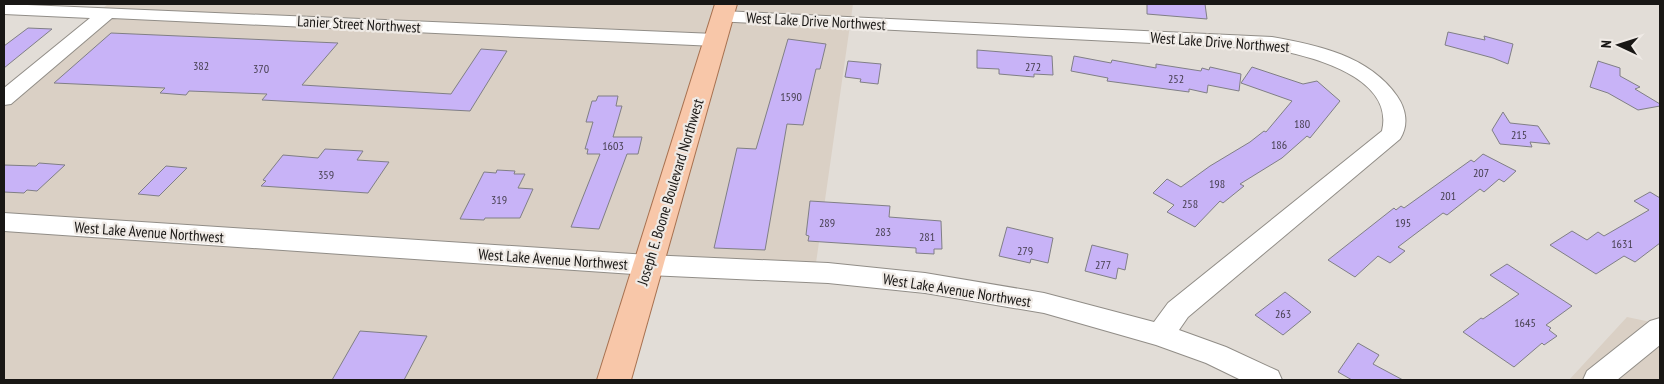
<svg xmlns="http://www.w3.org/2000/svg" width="1664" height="384" font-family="'PT Sans Narrow',sans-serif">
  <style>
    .built { fill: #dad0c5 }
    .building { fill: #c8b3f7; stroke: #807f85 }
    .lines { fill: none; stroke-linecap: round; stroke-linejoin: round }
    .minor-casing { stroke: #918d87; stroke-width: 2 }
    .major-casing { stroke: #a77150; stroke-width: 2 }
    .minor { fill: #fff; fill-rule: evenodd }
    .major { fill: #f8c7a9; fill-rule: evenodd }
    .labels { text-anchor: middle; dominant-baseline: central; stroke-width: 4.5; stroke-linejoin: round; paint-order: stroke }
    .number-label { font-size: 12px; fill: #453e4e }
    .street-label { font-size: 15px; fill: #191715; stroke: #efeae5 }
  </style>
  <rect width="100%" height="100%" fill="#e2ddd7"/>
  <path class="built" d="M 108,4 L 853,4 L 816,263 L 637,269 L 601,380 L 4,380 L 4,90 Z
    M 1627,317 L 1660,324 L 1660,380 L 1569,380 Z"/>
  <path class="building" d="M 1147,4 L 1205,4 L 1207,19 L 1147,14 Z
    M 28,28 L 52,29 L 4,68 L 4,46 Z
    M 1448,32 L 1485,40 L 1484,36 L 1513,44 L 1508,64 L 1493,58 L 1445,45 Z
    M 111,33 L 338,43 L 302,85 L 451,94 L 481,49 L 507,51 L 470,111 L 262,100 L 267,94 L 189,91 L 186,95 L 160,93 L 165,88 L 54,83 Z
    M 788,39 L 826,44 L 820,69 L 816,69 L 803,125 L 787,124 L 765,250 L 714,248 L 737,148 L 756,149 Z
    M 977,50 L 1052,56 L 1053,75 L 1034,74 L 1034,77 L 999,74 L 999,69 L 977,68 Z
    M 1074,56 L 1111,63 L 1112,60 L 1156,68 L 1156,64 L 1201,71 L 1202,68 L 1209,70 L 1210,67 L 1241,74 L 1239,91 L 1208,85 L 1207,93 L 1189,89 L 1189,92 L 1107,81 L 1108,78 L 1071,71 Z
    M 848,61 L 881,64 L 878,84 L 860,82 L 861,79 L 845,77 Z
    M 1598,61 L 1620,68 L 1620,76 L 1640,87 L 1635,89 L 1660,104 L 1660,106 L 1638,110 L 1608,93 L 1590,87 Z
    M 1252,67 L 1303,84 L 1317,81 L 1340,101 L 1310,138 L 1307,136 L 1282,158 L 1240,184 L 1244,186 L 1223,203 L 1220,201 L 1195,227 L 1167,212 L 1174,205 L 1153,193 L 1167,179 L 1181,187 L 1210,166 L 1250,142 L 1264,131 L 1266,132 L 1292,101 L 1241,83 Z
    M 598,96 L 618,96 L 616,106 L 622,106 L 613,137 L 642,137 L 638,154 L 627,154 L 599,229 L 571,227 L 600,154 L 587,154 L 588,149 L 585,149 L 593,122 L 586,122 L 592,101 L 596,101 Z
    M 1503,112 L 1510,123 L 1538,126 L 1550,144 L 1530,142 L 1532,147 L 1500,144 L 1492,130 Z
    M 325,149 L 363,151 L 357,160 L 389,162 L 368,193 L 261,186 L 266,181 L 263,180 L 283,155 L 318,158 Z
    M 1483,154 L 1516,171 L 1504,182 L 1499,179 L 1484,192 L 1480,189 L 1447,215 L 1443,213 L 1398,247 L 1405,251 L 1390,263 L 1378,256 L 1355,277 L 1328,260 L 1394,208 L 1396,210 L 1401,206 L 1404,208 L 1471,160 L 1474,162 Z
    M 39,163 L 65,165 L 37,191 L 27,190 L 24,193 L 4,192 L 4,165 L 36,166 Z
    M 166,166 L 187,168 L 159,196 L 138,194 Z
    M 497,170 L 515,171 L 514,174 L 525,174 L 518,188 L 533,189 L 520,218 L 485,218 L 484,220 L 460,219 L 484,172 L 496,173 Z
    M 1650,192 L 1660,198 L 1660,243 L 1635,262 L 1624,256 L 1596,274 L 1550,245 L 1572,231 L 1587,240 L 1598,232 L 1604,236 L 1649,210 L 1634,201 Z
    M 810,201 L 890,206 L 889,217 L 941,221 L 942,249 L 934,249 L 934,254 L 916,253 L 916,248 L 808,241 L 809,236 L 806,235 Z
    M 1007,227 L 1053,238 L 1048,263 L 1031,259 L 1030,263 L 999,256 Z
    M 1092,245 L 1128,254 L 1125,270 L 1118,268 L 1116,279 L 1085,271 Z
    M 1507,264 L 1572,306 L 1546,325 L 1551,328 L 1549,330 L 1557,336 L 1544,345 L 1542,343 L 1514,367 L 1463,332 L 1481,318 L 1483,319 L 1519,294 L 1490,275 Z
    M 1285,292 L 1311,312 L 1283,335 L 1255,315 Z
    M 360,331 L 427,336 L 404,380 L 332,380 Z
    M 1358,343 L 1379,355 L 1373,364 L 1403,380 L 1352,380 L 1338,372 Z"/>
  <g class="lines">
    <defs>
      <path id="minor" d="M 4,4 L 715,34 L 722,36 L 725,40 L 722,44 L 715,46 L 112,18 L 11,104 L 4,105 L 4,88 L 90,18 L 4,14 Z
        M 722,11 L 1272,37 C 1318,45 1369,56 1397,96 C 1406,109 1409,125 1400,139 L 1188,317 L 1179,330 L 1226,347 L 1278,371 L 1282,380 L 1241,380 L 1206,363 L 1156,345 L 1044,313 L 925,293 L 828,283 L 648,275 L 4,231 L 4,213 L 648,255 L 828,263 L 925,273 L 1044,293 L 1154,322 L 1168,303 L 1382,131 C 1395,77 1311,56 1272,49 L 715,21 L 713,17 L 715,13 Z
        M 1660,318 L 1660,345 L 1617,380 L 1583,380 L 1587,371 L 1650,321 Z"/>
      <path id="major" d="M 715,4 L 737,4 L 631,380 L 597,380 Z"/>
    </defs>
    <use href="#minor" class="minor-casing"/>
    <use href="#major" class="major-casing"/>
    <use href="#minor" class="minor"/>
    <use href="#major" class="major"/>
  </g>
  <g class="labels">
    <g class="number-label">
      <text x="201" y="65">382</text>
      <text x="1033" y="66">272</text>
      <text x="261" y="68">370</text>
      <text x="1176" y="78">252</text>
      <text x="791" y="96">1590</text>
      <text x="1302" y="123">180</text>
      <text x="1519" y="134">215</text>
      <text x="1279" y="144">186</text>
      <text x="613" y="145">1603</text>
      <text x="1481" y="172">207</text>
      <text x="326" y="174">359</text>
      <text x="1217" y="183">198</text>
      <text x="1448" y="195">201</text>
      <text x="499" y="199">319</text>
      <text x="1190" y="203">258</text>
      <text x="827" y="222">289</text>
      <text x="1403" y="222">195</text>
      <text x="883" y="231">283</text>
      <text x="927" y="236">281</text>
      <text x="1622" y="243">1631</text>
      <text x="1025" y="250">279</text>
      <text x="1103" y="264">277</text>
      <text x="1283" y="313">263</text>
      <text x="1525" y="322">1645</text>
    </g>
    <g class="street-label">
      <text transform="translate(816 21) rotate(3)">West Lake Drive Northwest</text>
      <text transform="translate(359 24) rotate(3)">Lanier Street Northwest</text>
      <text transform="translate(1220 42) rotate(4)">West Lake Drive Northwest</text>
      <text transform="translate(670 192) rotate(-73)">Joseph E. Boone Boulevard Northwest</text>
      <text transform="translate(149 232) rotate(4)">West Lake Avenue Northwest</text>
      <text transform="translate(553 259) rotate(4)">West Lake Avenue Northwest</text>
      <text transform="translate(957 290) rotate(9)">West Lake Avenue Northwest</text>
    </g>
  </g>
  <rect width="1664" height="384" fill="none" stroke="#191715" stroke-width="10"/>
  <g transform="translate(1619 45) rotate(274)" stroke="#efeae5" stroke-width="4" paint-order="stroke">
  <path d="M0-4L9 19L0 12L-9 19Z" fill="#191715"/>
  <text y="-8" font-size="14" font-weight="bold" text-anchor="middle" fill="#191715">N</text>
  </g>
</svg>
